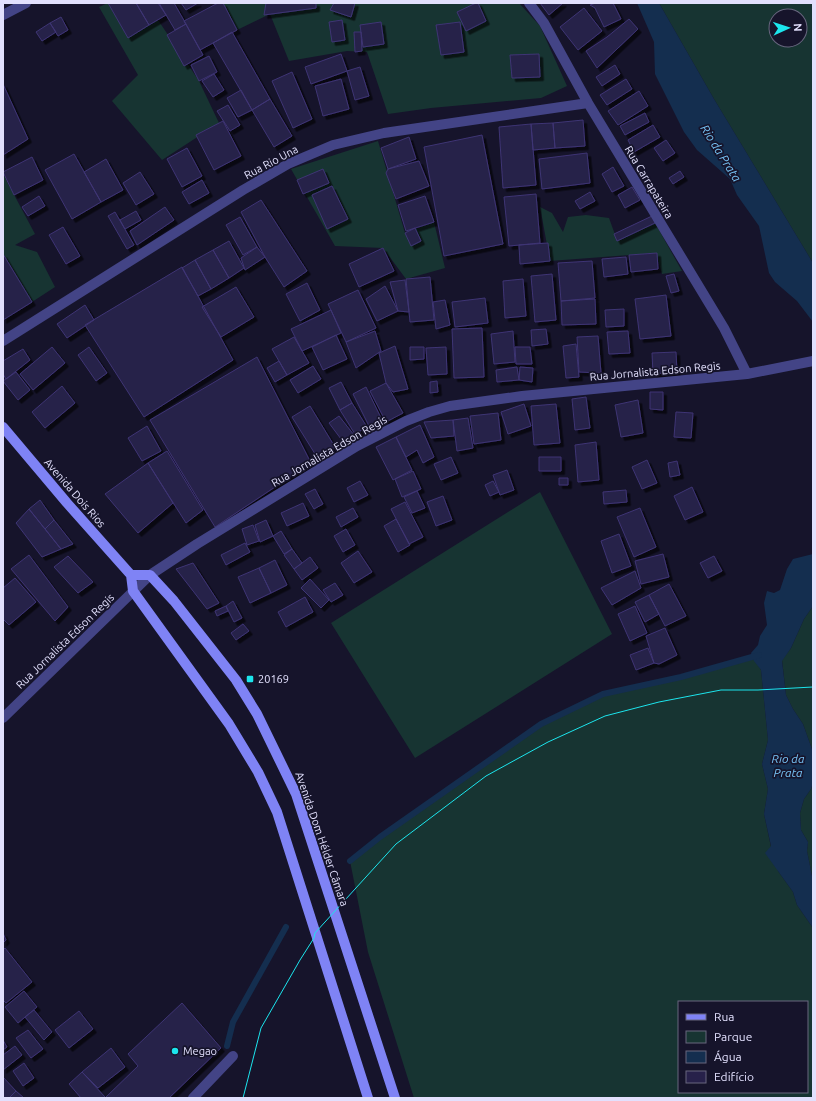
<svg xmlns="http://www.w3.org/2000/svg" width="816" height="1101" font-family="Ubuntu,sans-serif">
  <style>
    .green { fill: #173432; fill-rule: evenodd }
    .water { fill: #142e4f }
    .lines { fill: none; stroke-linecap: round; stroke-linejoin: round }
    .stream { stroke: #142e4f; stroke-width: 6 }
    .building { fill: #27214a; stroke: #3e3574; filter: url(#shadow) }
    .minor { stroke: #434486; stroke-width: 10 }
    .secondary { stroke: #7f83f5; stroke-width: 10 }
    .tram { stroke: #1ce5ed; stroke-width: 1 }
    .poi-dot { fill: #1ce5ed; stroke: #16142b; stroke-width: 1.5 }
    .labels { text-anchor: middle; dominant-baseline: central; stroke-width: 3.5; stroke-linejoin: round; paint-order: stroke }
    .street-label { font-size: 11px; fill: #e2e0fd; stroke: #16142b }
    .poi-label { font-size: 11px; fill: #e2e0fd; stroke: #16142b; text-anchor: start }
    .water-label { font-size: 12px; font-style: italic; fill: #76c2f4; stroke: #16142b }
  </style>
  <defs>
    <filter id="shadow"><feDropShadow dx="3.5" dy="3.5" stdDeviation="0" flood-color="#0009"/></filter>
  </defs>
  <rect width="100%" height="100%" fill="#16142b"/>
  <path class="green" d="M 108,3 L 128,37 L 158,20 L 199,81 L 219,123 L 162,160 L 112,101 L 138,75 L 99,7 Z
    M 222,3 L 519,3 L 540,26 L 567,86 L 541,98 L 431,108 L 388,114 L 367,52 L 347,51 L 289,61 L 270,14 L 237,30 Z
    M 659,3 L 813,3 L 813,263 L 714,99 ZM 776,16 L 800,16 L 800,40 L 776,40 Z
    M 378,141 L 405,233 L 434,222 L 445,268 L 406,279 L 383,248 L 335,246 L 291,169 Z
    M 3,174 L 35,234 L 15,245 L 37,252 L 55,287 L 32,302 L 3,254 Z
    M 540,207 L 552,213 L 563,232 L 568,217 L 586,215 L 609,218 L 617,240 L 655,223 L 682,271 L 662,274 L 656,253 L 550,261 Z
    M 540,492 L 612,634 L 415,758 L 331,623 Z
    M 813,606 L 813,752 L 803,724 L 793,709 L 786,695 L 782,660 L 791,648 L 804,619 Z
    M 752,656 L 761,670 L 768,740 L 762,764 L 768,789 L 764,814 L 771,847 L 778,871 L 793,892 L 797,905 L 813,928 L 813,1098 L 414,1098 L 368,952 L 350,861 L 380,837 L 541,724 L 603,694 L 681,677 ZM 679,1002 L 807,1002 L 807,1092 L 679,1092 Z
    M 813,783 L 813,881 L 807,851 L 808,842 L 801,830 L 800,813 L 804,799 L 811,789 Z"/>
  <path class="water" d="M 637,3 L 659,3 L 714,99 L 813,263 L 813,322 L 797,301 L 775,282 L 769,273 L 759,226 L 737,195 L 730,179 L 697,150 L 684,132 L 655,74 L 654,42 Z
    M 813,554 L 813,606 L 804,619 L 791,648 L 782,661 L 786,695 L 793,709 L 803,724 L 813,752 L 813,783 L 811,789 L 804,799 L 800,813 L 801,830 L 808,842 L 807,851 L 813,881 L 813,928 L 797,905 L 793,892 L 765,853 L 771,846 L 764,814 L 768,789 L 762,764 L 768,740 L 761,670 L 754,661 L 751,653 L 758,645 L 760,636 L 767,625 L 764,603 L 767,591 L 774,593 L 780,590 L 787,569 L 793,559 Z"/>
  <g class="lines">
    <path class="stream" d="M 350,861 L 380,837 L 541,724 L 603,694 L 681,677 L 759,655
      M 227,1046 L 233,1022 L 286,927"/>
  </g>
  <path class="building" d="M 108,3 L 136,3 L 149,25 L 128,38 Z
    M 136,3 L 158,3 L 166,15 L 149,25 Z
    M 159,3 L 174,3 L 186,24 L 175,30 Z
    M 181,3 L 198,3 L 186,10 Z
    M 218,3 L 223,3 L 237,30 L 200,50 L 184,21 Z
    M 266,3 L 316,3 L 316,8 L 264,15 Z
    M 334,3 L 355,3 L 351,17 L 330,10 Z
    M 476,3 L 478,3 L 486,21 L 466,31 L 457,12 Z
    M 540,3 L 563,3 L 549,15 Z
    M 596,3 L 613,3 L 621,19 L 604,27 L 595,8 L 590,5 Z
    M 584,8 L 602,31 L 578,50 L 560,27 Z
    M 61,17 L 68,30 L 58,36 L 50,23 Z
    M 629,19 L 638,29 L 597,68 L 586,51 L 607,37 Z
    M 342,20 L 345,40 L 332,42 L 329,22 Z
    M 381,22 L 384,44 L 363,47 L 360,25 Z
    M 460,22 L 464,52 L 441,55 L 436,25 Z
    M 50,23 L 56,32 L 42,41 L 36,32 Z
    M 186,24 L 203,55 L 184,66 L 167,35 Z
    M 232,32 L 270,99 L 252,110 L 213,43 Z
    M 354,32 L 361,32 L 362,51 L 355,52 Z
    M 341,54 L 347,71 L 311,84 L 305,67 Z
    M 539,54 L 540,77 L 512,78 L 510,55 Z
    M 209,56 L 217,72 L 199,81 L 191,65 Z
    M 615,65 L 620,74 L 602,86 L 596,77 Z
    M 360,67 L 369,96 L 355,100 L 347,71 Z
    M 292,72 L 312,119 L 293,128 L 272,81 Z
    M 214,74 L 224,90 L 213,97 L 202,81 Z
    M 341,79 L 349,109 L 323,116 L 315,86 Z
    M 626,79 L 632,89 L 607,105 L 600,95 Z
    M 3,84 L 28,139 L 3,155 Z
    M 241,90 L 252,110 L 238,117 L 227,98 Z
    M 639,91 L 648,106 L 618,125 L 608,111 Z
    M 270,99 L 292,136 L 274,147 L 252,110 Z
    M 228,105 L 240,125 L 230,131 L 217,111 Z
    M 645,113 L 649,122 L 625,135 L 620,126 Z
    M 583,120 L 585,146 L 555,148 L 553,123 Z
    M 223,121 L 241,156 L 214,170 L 196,135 Z
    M 553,123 L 555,148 L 533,150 L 531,124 Z
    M 531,124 L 536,185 L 503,188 L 499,127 Z
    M 653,125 L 660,137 L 634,152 L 628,140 Z
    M 482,135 L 503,244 L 444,256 L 424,147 Z
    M 409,137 L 416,159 L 388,169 L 381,148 Z
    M 666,140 L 675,153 L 663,161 L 654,148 Z
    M 187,148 L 202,176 L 182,187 L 167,159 Z
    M 587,153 L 590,183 L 542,189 L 539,159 Z
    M 74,154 L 101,202 L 72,219 L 45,170 Z
    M 32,157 L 43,180 L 14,195 L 3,172 Z
    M 106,159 L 123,190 L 101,202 L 84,172 Z
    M 419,161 L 429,186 L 396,199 L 386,173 L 388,169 Z
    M 613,167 L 624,186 L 612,192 L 602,174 Z
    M 323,169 L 329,183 L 303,194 L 297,180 Z
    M 680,171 L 684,177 L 673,184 L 669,178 Z
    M 140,172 L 154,194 L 136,205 L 123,183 Z
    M 202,180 L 209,193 L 189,204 L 182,192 Z
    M 332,186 L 348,219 L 327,229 L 312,195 Z
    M 632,187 L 640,200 L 625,208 L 618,195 Z
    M 590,192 L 595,201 L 580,209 L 575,201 Z
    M 536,194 L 540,243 L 509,246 L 504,197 Z
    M 39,196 L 45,206 L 28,216 L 22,207 Z
    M 425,196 L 434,222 L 406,231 L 398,205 Z
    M 261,200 L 307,271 L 284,287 L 265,257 L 241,212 Z
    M 165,207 L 174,220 L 137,245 L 130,231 Z
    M 136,211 L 141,220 L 125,229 L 120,220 Z
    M 115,212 L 134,245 L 127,249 L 108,216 Z
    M 652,216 L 655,223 L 617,241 L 614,234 Z
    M 240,217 L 257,247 L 243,255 L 226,225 Z
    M 63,227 L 80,256 L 66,264 L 49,235 Z
    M 415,228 L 421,241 L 411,246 L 405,233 Z
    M 229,241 L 244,268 L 229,278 L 213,250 Z
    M 548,243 L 550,261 L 520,264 L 519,245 Z
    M 257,247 L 265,257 L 245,270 L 241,258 Z
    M 383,248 L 394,271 L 359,287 L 349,264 Z
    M 213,250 L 229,278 L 211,289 L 195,260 Z
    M 657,253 L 658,269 L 631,272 L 629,255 Z
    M 3,254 L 32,302 L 3,320 Z
    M 626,257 L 628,274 L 604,277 L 602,259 Z
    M 195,260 L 211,289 L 198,296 L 182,268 Z
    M 592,261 L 595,298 L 561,301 L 558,263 Z
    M 182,267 L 233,360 L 144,417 L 85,325 Z
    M 552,274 L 556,320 L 535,322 L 531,276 Z
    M 674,274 L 679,291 L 671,293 L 666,276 Z
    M 430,277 L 434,320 L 410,322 L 406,279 Z
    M 523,279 L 526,316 L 505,318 L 503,281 Z
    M 405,280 L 409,312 L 398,311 L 390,282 Z
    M 307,283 L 320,310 L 300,321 L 286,294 Z
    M 385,286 L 398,311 L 377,321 L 366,299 Z
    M 236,287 L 254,317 L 221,337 L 202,307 Z
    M 358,290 L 376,328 L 346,342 L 328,304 Z
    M 666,295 L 671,336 L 640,339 L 635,299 Z
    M 485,298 L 488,323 L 455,327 L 452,302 Z
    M 595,299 L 596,324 L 562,325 L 561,301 Z
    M 445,300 L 450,325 L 436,329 L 433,302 Z
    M 85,305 L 94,320 L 67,338 L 57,324 Z
    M 624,309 L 624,326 L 606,327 L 605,310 Z
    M 331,310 L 341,333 L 302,351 L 291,329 Z
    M 482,328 L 484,377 L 454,378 L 452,329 Z
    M 546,329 L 548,344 L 532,346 L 531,330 Z
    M 375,331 L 381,351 L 356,368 L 346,342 Z
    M 513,331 L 515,362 L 494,364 L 491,334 Z
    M 628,331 L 630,353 L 609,354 L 607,332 Z
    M 336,335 L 347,359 L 323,370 L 312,347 Z
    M 598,336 L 601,373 L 579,372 L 577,337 Z
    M 294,337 L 309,363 L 287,375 L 272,349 Z
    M 576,344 L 579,377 L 566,378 L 563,346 Z
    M 395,346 L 408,389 L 393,392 L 386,383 L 379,353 Z
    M 52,347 L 65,363 L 33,390 L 20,374 Z
    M 89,347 L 107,373 L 96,381 L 78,355 Z
    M 410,347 L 424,347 L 424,359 L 410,360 Z
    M 446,347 L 447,374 L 428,375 L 426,348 Z
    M 515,347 L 530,347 L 532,364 L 516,364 Z
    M 23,349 L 30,360 L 6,379 L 3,374 L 3,361 Z
    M 676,352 L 677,372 L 653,374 L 652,353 Z
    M 257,357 L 311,463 L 215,527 L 150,420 Z
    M 279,361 L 287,375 L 275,382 L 267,368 Z
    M 313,366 L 321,379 L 298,393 L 290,380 Z
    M 517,367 L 519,380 L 497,382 L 496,370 Z
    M 520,367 L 533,368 L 532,382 L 519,380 Z
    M 16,372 L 30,390 L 18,400 L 3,381 Z
    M 437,381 L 438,392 L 430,393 L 430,382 Z
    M 341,382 L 352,403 L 340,410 L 329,388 Z
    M 386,383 L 403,413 L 386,422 L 370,391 Z
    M 62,386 L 75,403 L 45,428 L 32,412 Z
    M 366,387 L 382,420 L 369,426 L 353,394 Z
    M 650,392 L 663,392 L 663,410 L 650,409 Z
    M 586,397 L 590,428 L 575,430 L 572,399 Z
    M 638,400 L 643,433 L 621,437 L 615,405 Z
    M 352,403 L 367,427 L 355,434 L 340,410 Z
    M 524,404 L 531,426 L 508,434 L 501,412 Z
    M 556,404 L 560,443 L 534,445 L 531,406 Z
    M 310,406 L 335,447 L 317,457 L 292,417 Z
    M 676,412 L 693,413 L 691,438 L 674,437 Z
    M 498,413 L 501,440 L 474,444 L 470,416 Z
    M 339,416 L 354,435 L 344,443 L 329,423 Z
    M 468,418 L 473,448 L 457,451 L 453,420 Z
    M 453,420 L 454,436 L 431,438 L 424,422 Z
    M 420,425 L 434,457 L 423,463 L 417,450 L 406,457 L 396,437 Z
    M 147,426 L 161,451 L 142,461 L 128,438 Z
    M 396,437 L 412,470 L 393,480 L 376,447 Z
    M 596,442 L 599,480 L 578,482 L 575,445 Z
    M 167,451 L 203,510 L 186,523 L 148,463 Z
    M 451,457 L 458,473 L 441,480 L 434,464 Z
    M 539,457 L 561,457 L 561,471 L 539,471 Z
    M 647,460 L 657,483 L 642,489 L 632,467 Z
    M 677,461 L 680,475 L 670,477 L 668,463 Z
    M 148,463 L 173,503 L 138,533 L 105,494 Z
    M 507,470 L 514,490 L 500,495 L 493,475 Z
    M 413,471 L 421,489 L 402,497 L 395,479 Z
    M 559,478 L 568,478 L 568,485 L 559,485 Z
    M 360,481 L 368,495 L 354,502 L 347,488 Z
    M 493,481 L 499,492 L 490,496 L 485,485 Z
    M 692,487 L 703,512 L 685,520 L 674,496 Z
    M 315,489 L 323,504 L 314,509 L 305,494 Z
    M 626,490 L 627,502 L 604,504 L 603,492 Z
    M 417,491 L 425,508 L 412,513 L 404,497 Z
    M 443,496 L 452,520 L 436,526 L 427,502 Z
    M 40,500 L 54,520 L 45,529 L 29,509 Z
    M 405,502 L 423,537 L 409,544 L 391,509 Z
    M 303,503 L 309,516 L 287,526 L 281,513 Z
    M 353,508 L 358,517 L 341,527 L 336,517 Z
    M 640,508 L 656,547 L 634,557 L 617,517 Z
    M 29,509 L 61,549 L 42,557 L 16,523 Z
    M 396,519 L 410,545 L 398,552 L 384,526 Z
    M 54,520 L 73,544 L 61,549 L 45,529 Z
    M 266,520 L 273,536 L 260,542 L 255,525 Z
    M 253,525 L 259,541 L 247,545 L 242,529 Z
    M 346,529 L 355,545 L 343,552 L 334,536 Z
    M 281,531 L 292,549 L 284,554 L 273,536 Z
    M 619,534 L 631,566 L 612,573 L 601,541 Z
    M 245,543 L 250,552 L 226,565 L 221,555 Z
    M 292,549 L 302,563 L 294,569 L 284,555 Z
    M 358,551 L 372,572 L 354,583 L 341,563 Z
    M 663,554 L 669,577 L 641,584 L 635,561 Z
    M 29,555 L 68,607 L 55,621 L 11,569 Z
    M 68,556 L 93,582 L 78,593 L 54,567 Z
    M 714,556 L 722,571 L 708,578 L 700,563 Z
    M 310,557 L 318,568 L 302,580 L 294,569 Z
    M 275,560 L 287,585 L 271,593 L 259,568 Z
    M 193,563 L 219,603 L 207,609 L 176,569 Z
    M 259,568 L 271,593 L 250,603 L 238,577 Z
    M 635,571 L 641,588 L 612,605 L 601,588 Z
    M 15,578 L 36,602 L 9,625 L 3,619 L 3,588 Z
    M 310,579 L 329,600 L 321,608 L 301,588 Z
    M 335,583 L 343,595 L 331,602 L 323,590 Z
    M 669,584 L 686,616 L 665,626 L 649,595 Z
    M 649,595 L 659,614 L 645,622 L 635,602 Z
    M 305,597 L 313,612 L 286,627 L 278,612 Z
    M 233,601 L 242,618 L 234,622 L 226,606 Z
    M 226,606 L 228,611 L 217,616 L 215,611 Z
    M 635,606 L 647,633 L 630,641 L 618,614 Z
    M 243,624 L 249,631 L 236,640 L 231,633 Z
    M 665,628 L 677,655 L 659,664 L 654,663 L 646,636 Z
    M 648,648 L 654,663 L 636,670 L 630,655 Z
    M 3,933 L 6,940 L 3,943 Z
    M 5,948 L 32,982 L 6,1003 L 3,1000 L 3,950 Z
    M 24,991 L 37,1007 L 18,1023 L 5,1007 Z
    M 182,1003 L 221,1048 L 169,1098 L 105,1098 L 138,1066 L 128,1054 Z
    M 34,1010 L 52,1032 L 44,1040 L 25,1017 Z
    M 79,1011 L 93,1029 L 69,1048 L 55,1030 Z
    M 28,1030 L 43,1049 L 31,1058 L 16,1038 Z
    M 3,1040 L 7,1047 L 3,1050 Z
    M 15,1046 L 22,1055 L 3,1070 L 3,1055 Z
    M 111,1048 L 125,1067 L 98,1088 L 82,1072 Z
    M 24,1063 L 34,1078 L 23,1086 L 13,1071 Z
    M 82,1072 L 105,1097 L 104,1098 L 81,1098 L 69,1084 Z
    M 3,1077 L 16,1091 L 9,1098 L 5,1098 L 3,1096 Z
    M 16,1091 L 24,1098 L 9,1098 Z"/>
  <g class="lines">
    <path class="minor" d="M 529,3 L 544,23 L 588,103 L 724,328 L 747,374
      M 3,15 L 26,3
      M 3,341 L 243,190 L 288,164 L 333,145 L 384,133 L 588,103
      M 3,718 L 150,575 L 197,544 L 357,446 L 406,421 L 429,412 L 450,406 L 522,396 L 747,374 L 813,361
      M 193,1098 L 233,1056"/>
    <path class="secondary" d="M 3,427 L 67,503 L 131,575 L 133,591 L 229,724 L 258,772 L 277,812 L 368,1098
      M 131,575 L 150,575 L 174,601 L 236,680 L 257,714 L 296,794 L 395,1098"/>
    <path class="tram" d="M 243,1098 L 261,1028 L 300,960 L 314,938 L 315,933 L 396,844 L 486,776 L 548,742 L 605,716 L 659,702 L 721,690 L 758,690 L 813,687"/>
  </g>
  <g class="poi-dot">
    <rect x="246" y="675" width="8" height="8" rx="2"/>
    <circle cx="175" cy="1051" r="4"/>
  </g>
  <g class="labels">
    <g class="street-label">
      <text transform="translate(271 162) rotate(-28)">Rua Rio Una</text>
      <text transform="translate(649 182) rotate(59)">Rua Carrapateira</text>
      <text transform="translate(655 371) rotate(-5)">Rua Jornalista Edson Regis</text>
      <text transform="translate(329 451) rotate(-30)">Rua Jornalista Edson Regis</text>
      <text transform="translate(75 493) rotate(49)">Avenida Dois Rios</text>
      <text transform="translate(65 641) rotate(-44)">Rua Jornalista Edson Regis</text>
      <text transform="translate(322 839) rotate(71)">Avenida Dom Hélder Câmara</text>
    </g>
    <g class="poi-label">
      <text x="258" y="679">20169</text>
      <text x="183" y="1051">Megao</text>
    </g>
    <g class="water-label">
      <text transform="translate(721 153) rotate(58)">Rio da Prata</text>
      <text x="788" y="758">Rio da<tspan x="788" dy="14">Prata</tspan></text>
    </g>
  </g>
  <rect width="816" height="1101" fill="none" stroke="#e2e0fd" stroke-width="8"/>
  <rect x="678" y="1001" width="130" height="92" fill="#16142b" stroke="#68667f"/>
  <rect x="686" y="1014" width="20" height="6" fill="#7f83f5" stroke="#68667f"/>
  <text x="714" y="1021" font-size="12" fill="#e2e0fd">Rua</text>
  <rect x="686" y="1031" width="20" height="12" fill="#173432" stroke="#68667f"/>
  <text x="714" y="1041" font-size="12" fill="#e2e0fd">Parque</text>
  <rect x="686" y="1051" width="20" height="12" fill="#142e4f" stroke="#68667f"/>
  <text x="714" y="1061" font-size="12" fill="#e2e0fd">Água</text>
  <rect x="686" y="1071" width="20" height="12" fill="#27214a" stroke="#68667f"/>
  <text x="714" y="1081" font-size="12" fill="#e2e0fd">Edifício</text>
  <g transform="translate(788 28) rotate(87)"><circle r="19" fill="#16142b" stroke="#68667f"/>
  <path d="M0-3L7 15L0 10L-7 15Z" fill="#1ce5ed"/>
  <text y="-6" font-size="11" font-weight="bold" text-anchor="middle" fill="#e2e0fd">N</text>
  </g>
</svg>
